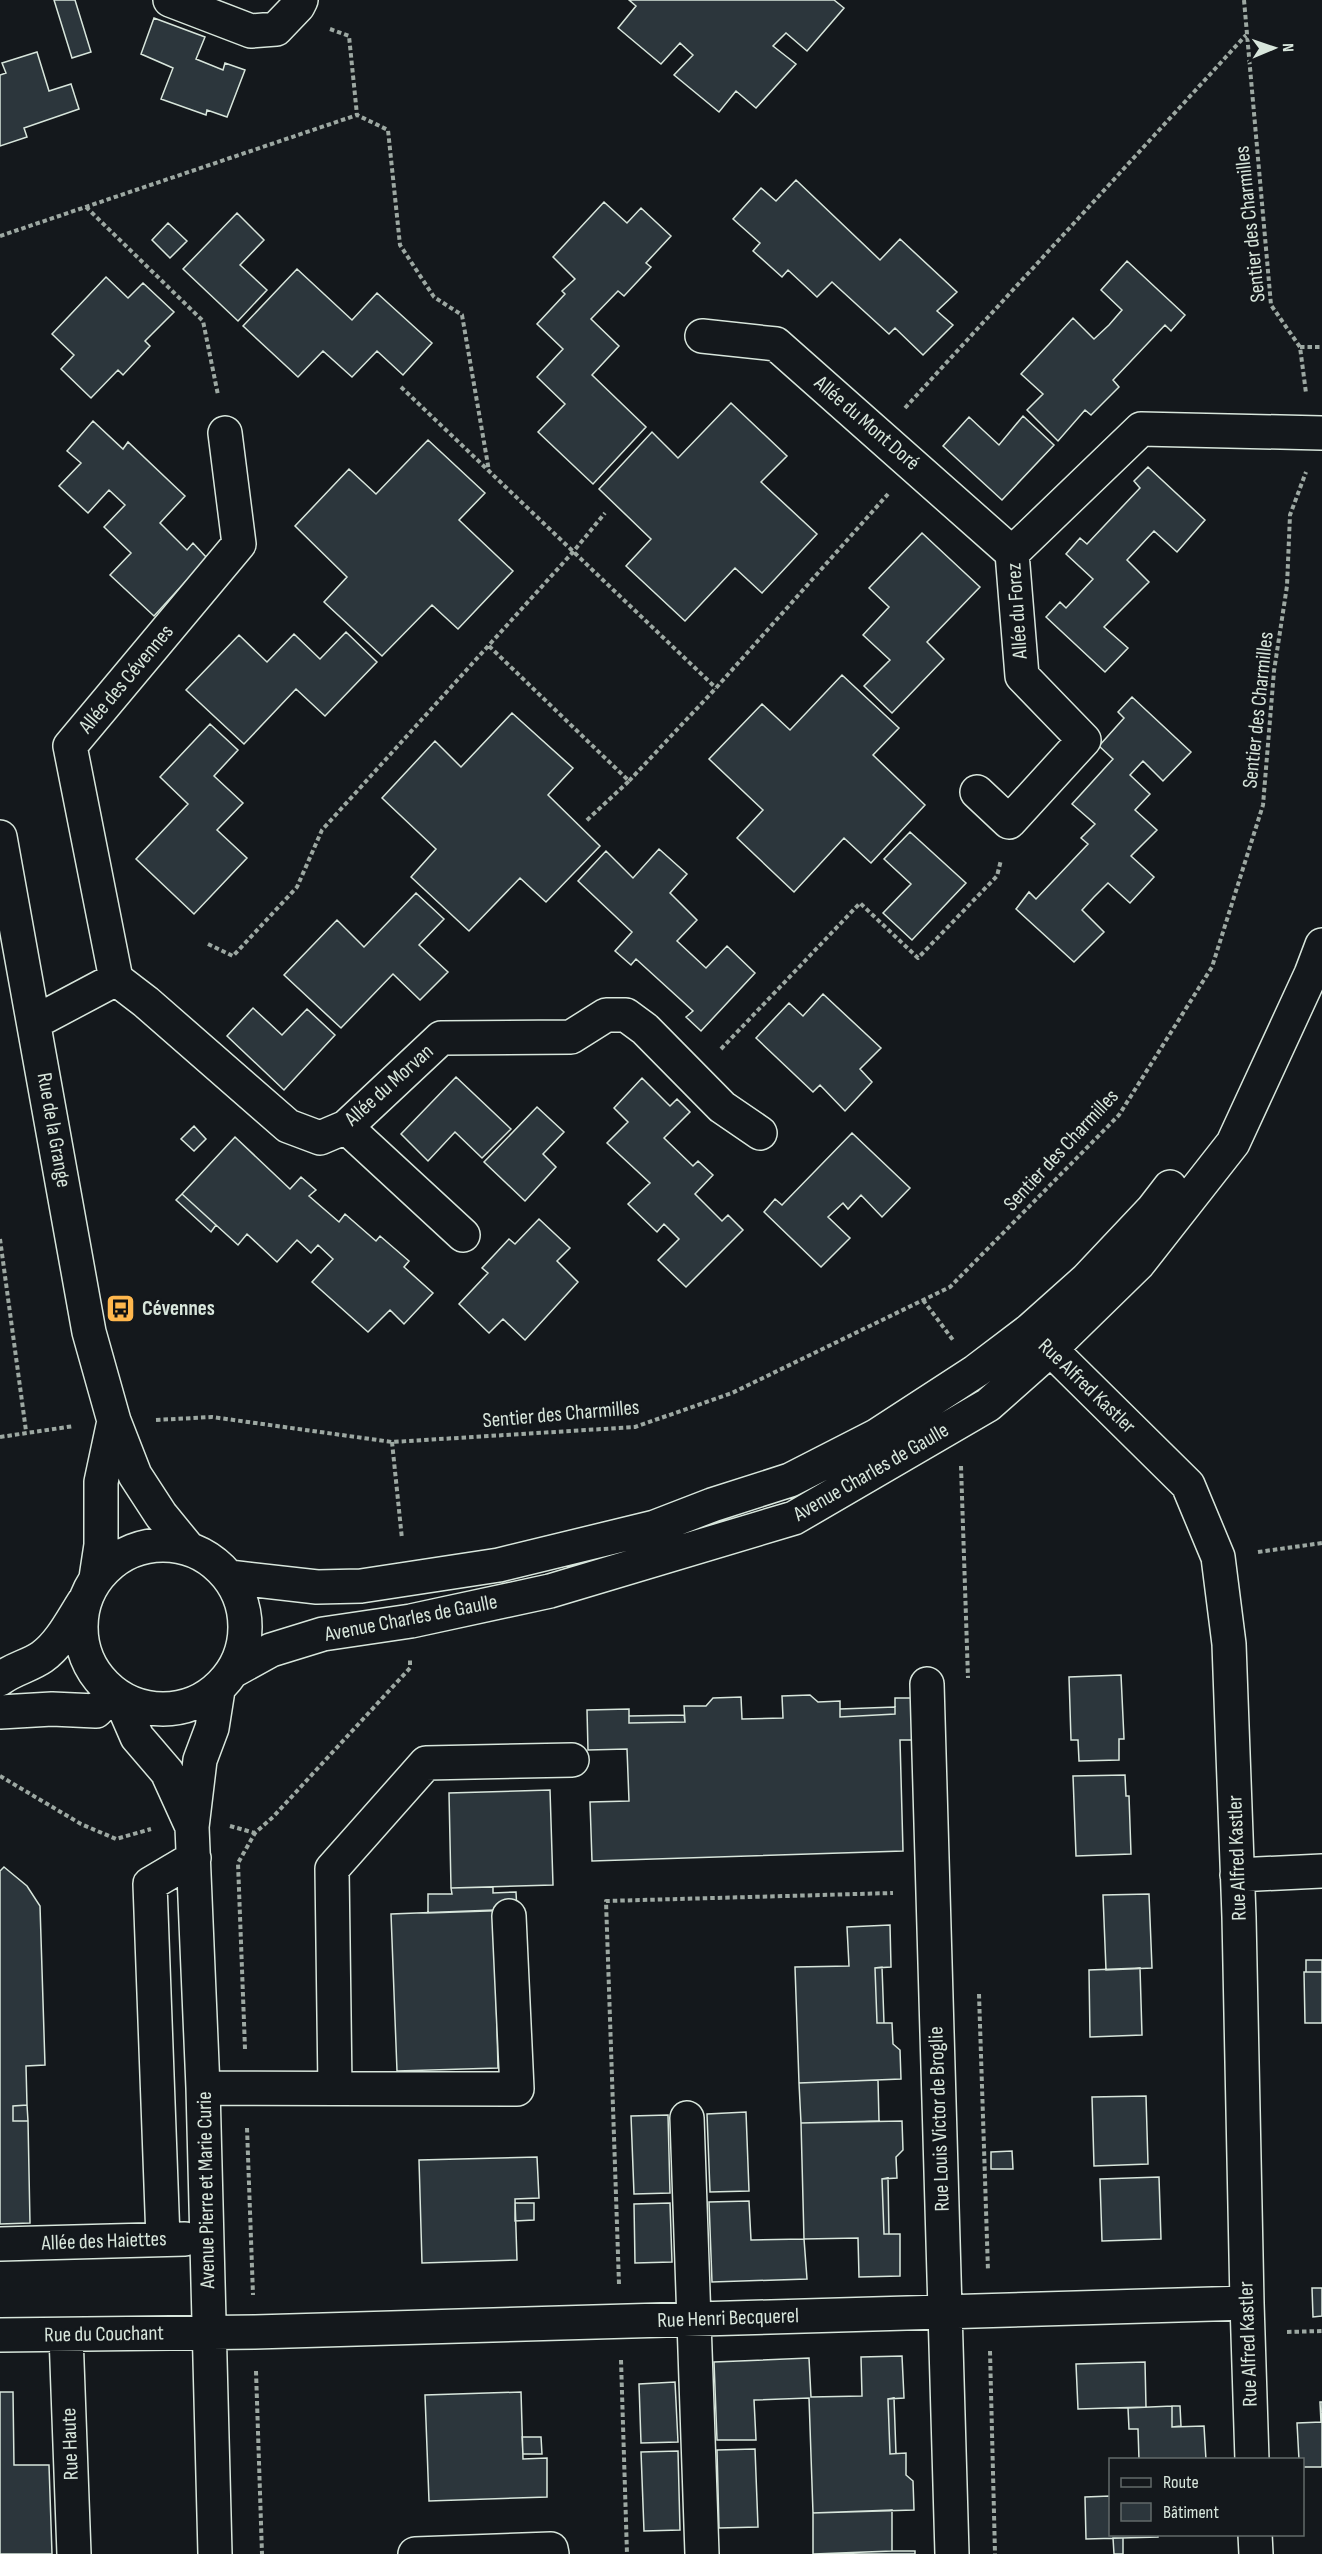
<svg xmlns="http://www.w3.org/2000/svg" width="1322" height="2554" font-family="'Sofia Sans Condensed',sans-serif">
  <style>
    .building { fill: #2c363c; stroke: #d8e6dc; stroke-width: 1.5 }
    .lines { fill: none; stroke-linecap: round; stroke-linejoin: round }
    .minor-casing { stroke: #d8e6dc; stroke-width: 36 }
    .path { stroke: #9da8a2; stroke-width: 4; stroke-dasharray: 4.5 3; stroke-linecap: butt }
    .minor { stroke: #14181c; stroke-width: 33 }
    .labels { text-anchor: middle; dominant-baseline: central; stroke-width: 4.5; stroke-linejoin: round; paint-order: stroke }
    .street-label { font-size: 21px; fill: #d8e6dc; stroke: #14181c }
    .poi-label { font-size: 21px; font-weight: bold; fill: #d8e6dc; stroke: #14181c; text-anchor: start }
  </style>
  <rect width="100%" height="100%" fill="#14181c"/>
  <path class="building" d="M 54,0 L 75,0 L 91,52 L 72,58 Z
    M 629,0 L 834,0 L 844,8 L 807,51 L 786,33 L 773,46 L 796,64 L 756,108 L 736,91 L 719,112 L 674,75 L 693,55 L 680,43 L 661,64 L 618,28 L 636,6 Z
    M 154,18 L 205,37 L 196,59 L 223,70 L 225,63 L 245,70 L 227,117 L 207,110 L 206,115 L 161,99 L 173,68 L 141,54 Z
    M 37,52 L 49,91 L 71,84 L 79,109 L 24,128 L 27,137 L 0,146 L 0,75 L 6,73 L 2,63 Z
    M 796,180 L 880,260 L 900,239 L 957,292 L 937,311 L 953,325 L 923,355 L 895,328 L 889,334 L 832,282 L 817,297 L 788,270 L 782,277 L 753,251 L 760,243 L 733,219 L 761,188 L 776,201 Z
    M 604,202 L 627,223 L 641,208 L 671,236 L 646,263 L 651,267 L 624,296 L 618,291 L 591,319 L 619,346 L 592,375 L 646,427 L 593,484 L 538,432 L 565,404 L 537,377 L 563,349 L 537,324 L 565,294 L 562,291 L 575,279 L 553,257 Z
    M 237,213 L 264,240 L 240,265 L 267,290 L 238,321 L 183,269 Z
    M 168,223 L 187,241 L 170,258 L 152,240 Z
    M 1127,261 L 1185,315 L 1171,331 L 1165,325 L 1113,380 L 1119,387 L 1091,415 L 1085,410 L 1058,441 L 1027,410 L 1043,394 L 1021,374 L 1073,318 L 1094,339 L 1109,325 L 1122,310 L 1101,290 Z
    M 297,269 L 352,320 L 377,293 L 432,343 L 403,375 L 377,351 L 352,377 L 323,351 L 298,377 L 243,326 Z
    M 106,277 L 128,298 L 143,283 L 174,312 L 145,341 L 150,346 L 123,375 L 118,370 L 91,398 L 61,369 L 74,355 L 52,334 Z
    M 731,403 L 787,456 L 761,482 L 817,534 L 762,593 L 735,568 L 685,621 L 626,566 L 651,539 L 599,489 L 652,432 L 678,458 Z
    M 1023,416 L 1054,445 L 1002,500 L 943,446 L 969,417 L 999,445 Z
    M 93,421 L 123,449 L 128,442 L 185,496 L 160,523 L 187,550 L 193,543 L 207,558 L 154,616 L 110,575 L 131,553 L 104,527 L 125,505 L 109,490 L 88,513 L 59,486 L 81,463 L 67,451 Z
    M 428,440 L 485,493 L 459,520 L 513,571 L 458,629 L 432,605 L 382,656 L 324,602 L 347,577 L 295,526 L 349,469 L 376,494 Z
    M 1148,467 L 1205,520 L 1177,552 L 1154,531 L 1127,560 L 1149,582 L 1104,627 L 1128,648 L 1105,672 L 1046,617 L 1060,602 L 1066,608 L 1093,579 L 1066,554 L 1080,538 L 1087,544 L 1140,488 L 1134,481 Z
    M 922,533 L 980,587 L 927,642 L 944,659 L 892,713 L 864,686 L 890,660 L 863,635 L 889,607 L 869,588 Z
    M 346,632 L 377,662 L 325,716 L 296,689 L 244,744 L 186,690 L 239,635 L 267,662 L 294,634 L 320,659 Z
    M 842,675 L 899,728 L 873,755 L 925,805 L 871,863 L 844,838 L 794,892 L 737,838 L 763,810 L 709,759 L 762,704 L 790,730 Z
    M 1132,697 L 1191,752 L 1163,781 L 1143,761 L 1130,775 L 1150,794 L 1135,810 L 1157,830 L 1131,856 L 1154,877 L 1130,903 L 1108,883 L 1094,897 L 1082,910 L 1104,932 L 1074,962 L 1016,909 L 1029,892 L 1036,899 L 1088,844 L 1081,838 L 1095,824 L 1072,804 L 1113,759 L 1099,746 L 1124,718 L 1118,712 Z
    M 512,713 L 573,768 L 548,795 L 600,846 L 546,902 L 520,878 L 469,931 L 411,877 L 436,849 L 382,798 L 435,741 L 461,767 Z
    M 210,724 L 238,750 L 214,776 L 243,803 L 217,830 L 247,858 L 194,914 L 136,859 L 188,804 L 160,777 Z
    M 910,832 L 966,883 L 912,940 L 883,913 L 911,884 L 884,859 Z
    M 659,849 L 687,874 L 670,893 L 697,920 L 677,941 L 706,968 L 727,946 L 755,973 L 701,1031 L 686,1017 L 693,1011 L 636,959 L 631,965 L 615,951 L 632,932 L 578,881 L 606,851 L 633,878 Z
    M 416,893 L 444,919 L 419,945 L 448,972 L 420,1000 L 393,974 L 341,1028 L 284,975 L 337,920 L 364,947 Z
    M 823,994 L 881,1048 L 860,1069 L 872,1082 L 845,1111 L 820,1085 L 813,1092 L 756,1038 L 789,1003 L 803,1016 Z
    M 253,1008 L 282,1035 L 307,1009 L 335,1035 L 284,1090 L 227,1036 Z
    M 456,1077 L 511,1129 L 482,1158 L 455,1132 L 428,1161 L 401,1134 Z
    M 642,1078 L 670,1106 L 677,1099 L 690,1112 L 664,1138 L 693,1166 L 698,1161 L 713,1175 L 695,1194 L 722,1221 L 728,1215 L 743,1230 L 686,1287 L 658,1260 L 679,1239 L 664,1224 L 657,1232 L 628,1204 L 650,1183 L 607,1143 L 628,1122 L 614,1108 Z
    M 537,1107 L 564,1132 L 543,1154 L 556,1167 L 525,1201 L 484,1162 Z
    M 194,1126 L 206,1139 L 194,1151 L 181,1139 Z
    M 852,1133 L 910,1188 L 882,1217 L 861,1195 L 848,1209 L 843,1203 L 828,1217 L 850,1238 L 821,1267 L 764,1212 L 775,1199 L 782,1205 Z
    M 235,1137 L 290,1189 L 301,1177 L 316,1190 L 309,1196 L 339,1222 L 345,1214 L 376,1241 L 380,1236 L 409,1261 L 404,1267 L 433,1293 L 404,1324 L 390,1310 L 368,1332 L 312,1282 L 333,1259 L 318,1245 L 311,1253 L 297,1240 L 277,1262 L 247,1234 L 238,1245 L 182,1194 Z
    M 182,1194 L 216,1225 L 211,1232 L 176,1200 Z
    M 539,1219 L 570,1248 L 557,1261 L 578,1282 L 525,1340 L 503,1319 L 489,1333 L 459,1304 L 488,1273 L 482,1268 L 509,1239 L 515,1244 Z
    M 1121,1675 L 1124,1739 L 1119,1739 L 1119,1760 L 1079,1761 L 1078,1740 L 1071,1740 L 1069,1677 Z
    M 810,1695 L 818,1702 L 840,1701 L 840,1717 L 895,1714 L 895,1698 L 918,1698 L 919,1740 L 900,1740 L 903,1851 L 592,1861 L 590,1802 L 629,1801 L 627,1749 L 588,1750 L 587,1710 L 629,1709 L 629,1723 L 685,1722 L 684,1706 L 706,1706 L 713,1698 L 741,1697 L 742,1719 L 783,1718 L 782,1696 Z
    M 895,1707 L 895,1714 L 840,1717 L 840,1709 Z
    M 684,1715 L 685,1722 L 629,1723 L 629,1716 Z
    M 1125,1775 L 1126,1796 L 1129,1796 L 1131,1854 L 1076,1856 L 1073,1776 Z
    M 550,1790 L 553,1885 L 451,1888 L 449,1793 Z
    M 4,1867 L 27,1886 L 40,1906 L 45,2065 L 26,2066 L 27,2105 L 13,2106 L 13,2121 L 28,2121 L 30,2223 L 0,2224 L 0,1871 Z
    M 493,1887 L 493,1893 L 516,1892 L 517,1910 L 428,1913 L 428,1894 L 452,1894 L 451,1888 Z
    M 1149,1894 L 1152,1968 L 1106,1970 L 1103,1895 Z
    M 494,1910 L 498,2068 L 397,2071 L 391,1914 Z
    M 890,1925 L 891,1967 L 875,1968 L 877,2023 L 892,2023 L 893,2044 L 900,2050 L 901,2079 L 799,2083 L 795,1967 L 849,1966 L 847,1927 Z
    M 1306,1960 L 1322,1960 L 1322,1972 L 1306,1972 Z
    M 882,1967 L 884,2023 L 877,2023 L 875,1968 Z
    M 1140,1968 L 1142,2035 L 1090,2037 L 1089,1970 Z
    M 1304,1972 L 1322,1972 L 1322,2023 L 1305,2023 Z
    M 878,2080 L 879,2121 L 801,2123 L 799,2083 Z
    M 1146,2096 L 1148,2164 L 1094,2166 L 1092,2097 Z
    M 27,2105 L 28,2121 L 13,2121 L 13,2106 Z
    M 746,2112 L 749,2191 L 710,2192 L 707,2114 Z
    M 668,2115 L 670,2193 L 634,2194 L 631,2116 Z
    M 902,2121 L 903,2150 L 896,2157 L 897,2178 L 882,2179 L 884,2234 L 900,2234 L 900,2276 L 859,2277 L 858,2238 L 804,2239 L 801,2123 Z
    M 1012,2151 L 1013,2169 L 991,2169 L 991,2152 Z
    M 537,2157 L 539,2198 L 515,2199 L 517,2260 L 422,2263 L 419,2160 Z
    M 1159,2177 L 1161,2239 L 1102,2241 L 1100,2179 Z
    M 888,2178 L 889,2234 L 884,2234 L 882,2179 Z
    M 749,2201 L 751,2240 L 804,2239 L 807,2279 L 712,2282 L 709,2202 Z
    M 515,2203 L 534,2203 L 534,2220 L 515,2221 Z
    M 670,2203 L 672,2262 L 635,2263 L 634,2204 Z
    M 1312,2288 L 1322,2288 L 1322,2316 L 1313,2317 Z
    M 902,2356 L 904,2398 L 888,2399 L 890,2454 L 906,2453 L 906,2475 L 913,2481 L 914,2510 L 813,2513 L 809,2398 L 754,2400 L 756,2440 L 717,2440 L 714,2362 L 809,2358 L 811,2397 L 862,2396 L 861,2357 Z
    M 1145,2362 L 1146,2407 L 1078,2409 L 1076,2364 Z
    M 675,2382 L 678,2442 L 641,2443 L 639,2384 Z
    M 0,2392 L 13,2392 L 14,2465 L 49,2465 L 52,2554 L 0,2554 Z
    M 521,2392 L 523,2459 L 547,2458 L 547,2497 L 429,2501 L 425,2395 Z
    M 894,2398 L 896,2454 L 890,2454 L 888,2399 Z
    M 1320,2402 L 1322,2402 L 1322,2422 L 1321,2422 Z
    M 1172,2406 L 1172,2427 L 1204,2426 L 1206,2460 L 1139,2460 L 1138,2429 L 1129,2429 L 1128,2408 Z
    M 1172,2406 L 1180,2406 L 1181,2426 L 1172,2427 Z
    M 1322,2422 L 1322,2467 L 1302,2467 L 1302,2460 L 1299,2460 L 1297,2423 Z
    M 522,2437 L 541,2437 L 542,2454 L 523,2454 Z
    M 755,2449 L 758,2527 L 719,2528 L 717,2450 Z
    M 678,2451 L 680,2530 L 644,2531 L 641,2452 Z
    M 1110,2496 L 1110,2534 L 1158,2534 L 1158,2537 L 1086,2539 L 1085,2497 Z
    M 892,2510 L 892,2551 L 813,2554 L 813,2513 Z
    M 1113,2538 L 1123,2538 L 1123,2554 L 1114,2554 Z
    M 892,2551 L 915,2551 L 915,2554 L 813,2554 Z"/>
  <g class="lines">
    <defs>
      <path id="minor" d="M 170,0 L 251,31 L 276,29 L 298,6 L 301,0
        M 702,336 L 776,344 L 1012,553
        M 977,792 L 1009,822 L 1084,740 L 1022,676 L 1012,553 L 1141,429 L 1322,433
        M 0,837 L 89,1332 L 114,1421 L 135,1475 L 161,1515 L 188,1548
        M 116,979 L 70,746 L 239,544 L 225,433
        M 35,1022 L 116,979 L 146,1002 L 288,1126 L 320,1138 L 346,1127 L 441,1038 L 571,1037 L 606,1015 L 626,1015 L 645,1029 L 722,1107 L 760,1133
        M 346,1127 L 463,1235
        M 1036,1335 L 1188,1485 L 1218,1557 L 1229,1644 L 1239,1917 L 1247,2303 L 1252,2460
        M81 1627a82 82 0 1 1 164 0a82 82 0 1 1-164 0Z
        M 229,1577 L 317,1587 L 361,1586 L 499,1565 L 655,1527 L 712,1505 L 790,1480 L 876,1436 L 976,1371 L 1030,1330 L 1086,1280 L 1153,1209 L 1170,1187
        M 96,1578 L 101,1545 L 101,1482 L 114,1421
        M 233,1671 L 271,1650 L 323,1634 L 411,1621 L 550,1591 L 794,1518 L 988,1405 L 1050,1350 L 1138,1264 L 1233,1143 L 1311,974 L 1322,945
        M 0,1679 C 13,1669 29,1666 42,1657 C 60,1644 71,1622 83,1603
        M 927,1684 L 952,2554
        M 120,1698 L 137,1737 L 167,1772 L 192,1827
        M 0,1712 L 52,1709 L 96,1711 L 114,1693
        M 1237,1875 L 1322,1871
        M 203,2088 L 517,2089 L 509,1916
        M 335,2088 L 332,1869 L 426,1763 L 572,1760
        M 687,2118 L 702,2554
        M 163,2239 L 150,1884 L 194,1858
        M 0,2244 L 185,2239
        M 0,2335 L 255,2332 L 1247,2303
        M 66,2335 L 74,2554
        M 1255,2534 L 1256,2554
        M 215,2554 L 203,2088 L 192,1827 L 200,1760 L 212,1728 L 218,1690
        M 415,2554 L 551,2549 L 552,2554"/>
    </defs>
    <use href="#minor" class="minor-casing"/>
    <path class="path" d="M 1244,0 L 1271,305 L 1300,347 L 1306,393
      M 330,29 L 349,36 L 357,115 L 388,130 L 400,245 L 434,297 L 462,315 L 489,471
      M 86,207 L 203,321 L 218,395
      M 0,236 L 357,115
      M 1300,347 L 1322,347
      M 401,387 L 716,688
      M 905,408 L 1246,35
      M 489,646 L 629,781 L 586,821
      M 629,781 L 716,688 L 888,494
      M 208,944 L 233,956 L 297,887 L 322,830 L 573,552 L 605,513
      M 721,1049 L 860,903 L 918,958 L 997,876 L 1001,860
      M 0,1239 L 26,1431
      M 923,1300 L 953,1340
      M 156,1420 L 212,1417 L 392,1442 L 635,1427 L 732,1393 L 950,1287 L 1119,1115 L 1212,967 L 1263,805 L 1274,671 L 1287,586 L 1290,515 L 1306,472
      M 0,1437 L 74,1426
      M 392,1442 L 402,1539
      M 961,1466 L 968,1678
      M 1258,1552 L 1322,1543
      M 0,1776 L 81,1824 L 116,1839 L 151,1829
      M 230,1826 L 255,1833
      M 979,1994 L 988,2271
      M 245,2049 L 238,1863 L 255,1833 L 273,1817 L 410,1668 L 410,1660
      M 247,2128 L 253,2295
      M 619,2284 L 606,1901 L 893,1893
      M 1287,2332 L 1322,2331
      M 990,2351 L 995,2554
      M 621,2360 L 627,2554
      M 256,2371 L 262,2554"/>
    <use href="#minor" class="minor"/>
  </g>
  <defs>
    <symbol id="bus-square" viewBox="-11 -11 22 22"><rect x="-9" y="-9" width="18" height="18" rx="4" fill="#ffb74d" stroke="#14181c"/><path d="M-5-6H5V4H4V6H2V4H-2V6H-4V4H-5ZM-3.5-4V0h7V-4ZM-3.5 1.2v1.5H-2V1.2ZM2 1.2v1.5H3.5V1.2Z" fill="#111"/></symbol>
  </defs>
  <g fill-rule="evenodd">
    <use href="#bus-square" x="104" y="1292" width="33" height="33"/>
  </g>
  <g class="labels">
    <g class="street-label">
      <text transform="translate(1250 224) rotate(-96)">Sentier des Charmilles</text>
      <text transform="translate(867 423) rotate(41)">Allée du Mont Doré</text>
      <text transform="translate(1017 611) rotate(-94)">Allée du Forez</text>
      <text transform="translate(126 679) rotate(-50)">Allée des Cévennes</text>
      <text transform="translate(1258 710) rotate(-84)">Sentier des Charmilles</text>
      <text transform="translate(389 1085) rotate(-42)">Allée du Morvan</text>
      <text transform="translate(54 1130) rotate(80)">Rue de la Grange</text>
      <text transform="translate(1061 1150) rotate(-47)">Sentier des Charmilles</text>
      <text transform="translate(1087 1386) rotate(44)">Rue Alfred Kastler</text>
      <text transform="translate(561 1414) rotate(-5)">Sentier des Charmilles</text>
      <text transform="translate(871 1472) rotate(-30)">Avenue Charles de Gaulle</text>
      <text transform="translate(411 1618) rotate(-11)">Avenue Charles de Gaulle</text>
      <text transform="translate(1237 1858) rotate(-92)">Rue Alfred Kastler</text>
      <text transform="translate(939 2119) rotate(-92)">Rue Louis Victor de Broglie</text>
      <text transform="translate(206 2190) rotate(-91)">Avenue Pierre et Marie Curie</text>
      <text transform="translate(104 2241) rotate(-2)">Allée des Haiettes</text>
      <text transform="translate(728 2318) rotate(-2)">Rue Henri Becquerel</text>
      <text transform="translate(104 2334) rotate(-1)">Rue du Couchant</text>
      <text transform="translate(1248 2344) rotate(-92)">Rue Alfred Kastler</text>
      <text transform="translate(70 2444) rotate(-92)">Rue Haute</text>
    </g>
    <g class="poi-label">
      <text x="142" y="1308">Cévennes</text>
    </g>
  </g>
  <rect x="1109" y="2458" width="195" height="78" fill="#14181c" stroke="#626a69" stroke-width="1.5"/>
  <rect x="1121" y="2478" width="30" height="9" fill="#14181c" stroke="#626a69" stroke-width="1.5"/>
  <text x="1163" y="2488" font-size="18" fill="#d8e6dc">Route</text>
  <rect x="1121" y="2503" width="30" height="18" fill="#2c363c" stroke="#626a69" stroke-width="1.5"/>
  <text x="1163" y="2518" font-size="18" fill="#d8e6dc">Bâtiment</text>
  <g transform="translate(1274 48) rotate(88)" stroke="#14181c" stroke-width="4.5" paint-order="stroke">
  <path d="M0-4.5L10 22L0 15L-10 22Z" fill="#d8e6dc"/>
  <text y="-9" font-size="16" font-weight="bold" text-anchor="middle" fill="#d8e6dc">N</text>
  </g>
</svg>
